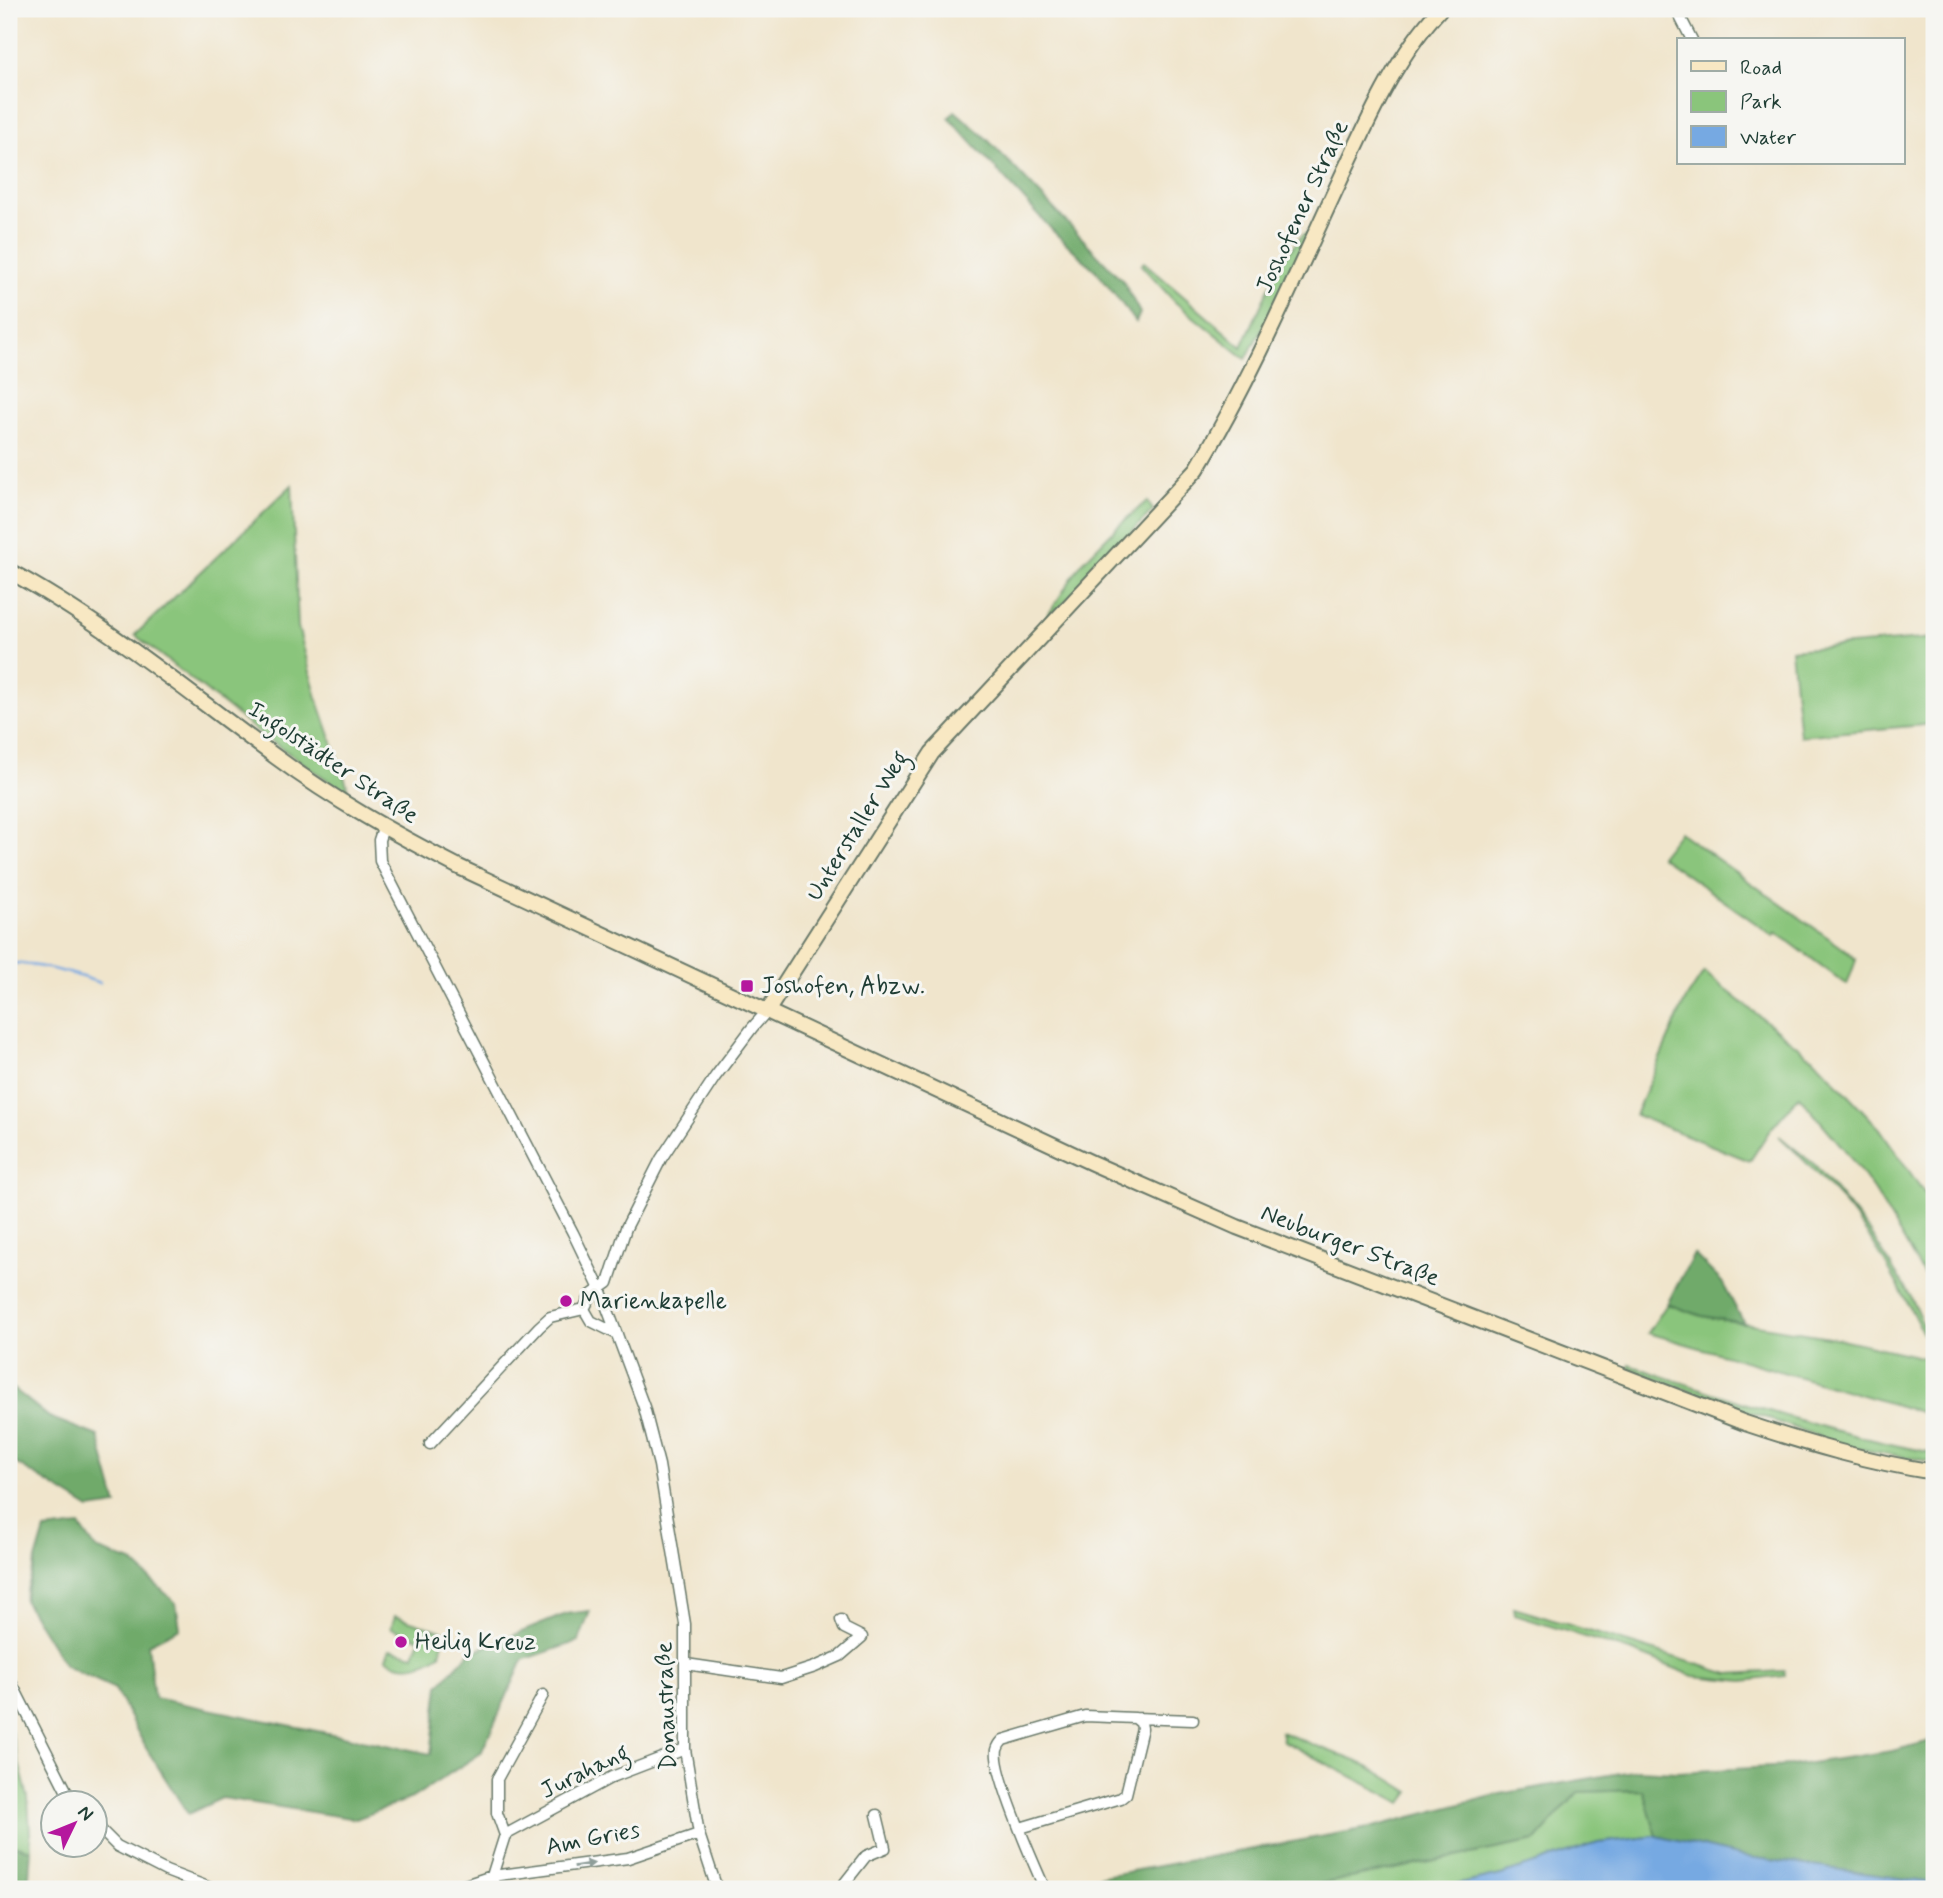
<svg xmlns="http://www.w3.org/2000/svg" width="1943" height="1898" font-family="Mynerve,sans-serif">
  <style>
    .green { fill: #8ac57b; stroke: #548158; stroke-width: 2 }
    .forest { fill: #6faa6b; stroke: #477450; stroke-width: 2 }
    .water { fill: #76a9e2; stroke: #4a738b; stroke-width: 2 }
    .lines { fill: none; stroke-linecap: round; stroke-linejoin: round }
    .stream { stroke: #76a9e2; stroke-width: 2.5 }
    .street-casing { stroke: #687869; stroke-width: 13 }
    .secondary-casing { stroke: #687869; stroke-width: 18 }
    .street { stroke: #fff; stroke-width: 10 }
    .secondary { stroke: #f8e8c3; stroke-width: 14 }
    .oneway { fill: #8f9e9a }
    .poi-dot { fill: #b5179e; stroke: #f6f6f2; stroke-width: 2.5 }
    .labels { text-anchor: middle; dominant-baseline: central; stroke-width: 6; stroke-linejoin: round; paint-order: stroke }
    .street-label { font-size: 24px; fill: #1f3d34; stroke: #f6f6f2 }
    .poi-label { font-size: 24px; fill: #1f3d34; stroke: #f6f6f2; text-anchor: start }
  </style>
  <rect width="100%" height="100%" fill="#f6f6f2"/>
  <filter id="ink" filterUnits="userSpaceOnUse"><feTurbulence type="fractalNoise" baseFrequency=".0143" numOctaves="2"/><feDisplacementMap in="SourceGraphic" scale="14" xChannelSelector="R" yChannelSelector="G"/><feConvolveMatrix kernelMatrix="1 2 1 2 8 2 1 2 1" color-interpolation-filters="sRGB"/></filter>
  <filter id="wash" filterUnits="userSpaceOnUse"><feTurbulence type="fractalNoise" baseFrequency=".00686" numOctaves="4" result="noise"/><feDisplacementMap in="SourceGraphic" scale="28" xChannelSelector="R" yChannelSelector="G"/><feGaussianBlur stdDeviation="1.57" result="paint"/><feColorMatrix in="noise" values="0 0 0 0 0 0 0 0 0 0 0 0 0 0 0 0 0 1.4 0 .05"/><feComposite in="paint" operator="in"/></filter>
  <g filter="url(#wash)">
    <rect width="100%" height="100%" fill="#f0e5cc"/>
    <path class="green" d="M 1313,231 L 1246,359 L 1175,302 L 1141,265 L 1144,262 L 1242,347 L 1280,264 L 1302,235 Z
      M 292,485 L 298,627 L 317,698 L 348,788 L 345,792 L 261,734 L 135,635 Z
      M 1147,501 L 1153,510 L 1039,629 L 1081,564 L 1116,528 Z
      M 1934,638 L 1934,724 L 1800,736 L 1791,650 Z
      M 1679,832 L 1847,951 L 1856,960 L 1847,985 L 1776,932 L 1774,936 L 1660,856 Z
      M 1704,972 L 1807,1054 L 1813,1057 L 1880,1129 L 1934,1207 L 1934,1292 L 1877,1195 L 1845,1150 L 1799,1096 L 1770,1130 L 1750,1161 L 1635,1115 L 1685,1001 Z
      M 1779,1136 L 1815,1165 L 1870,1233 L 1911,1297 L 1934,1350 L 1934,1357 C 1914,1314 1893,1272 1866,1233 C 1841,1197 1811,1166 1779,1136 Z
      M 1667,1304 L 1702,1316 L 1841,1339 L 1934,1360 L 1934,1416 L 1648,1333 Z
      M 1630,1365 C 1731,1399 1830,1434 1934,1453 L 1934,1462 L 1848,1447 L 1629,1369 Z
      M 1514,1608 L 1729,1674 L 1784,1671 L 1785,1676 L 1743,1681 L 1694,1676 L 1633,1652 L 1515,1615 Z
      M 395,1616 L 445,1632 L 440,1654 C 423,1666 403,1671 386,1658 L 390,1649 L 414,1655 L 420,1639 L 391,1628 Z
      M 10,1729 L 28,1797 L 31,1850 L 9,1844 Z
      M 1281,1732 L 1368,1766 L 1410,1792 L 1402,1803 L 1283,1741 Z
      M 1643,1790 L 1657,1836 L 1598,1843 L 1501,1875 L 1437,1889 L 1295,1889 L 1535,1841 L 1578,1792 Z"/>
    <path class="forest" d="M 955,111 L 987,139 L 1123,281 L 1140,313 L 1136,322 L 1097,272 L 1054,232 L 949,118 Z
      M 1694,1254 L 1722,1282 L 1744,1323 L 1702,1316 L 1667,1304 Z
      M 9,1385 L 49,1417 L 98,1436 L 117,1505 L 90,1509 L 9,1459 Z
      M 80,1526 L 96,1549 L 132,1562 L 176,1603 L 180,1628 L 148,1644 L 154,1698 L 431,1754 L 439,1685 L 469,1653 L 566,1614 L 590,1611 L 579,1641 L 523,1660 L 481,1753 L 412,1798 L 356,1819 L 222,1798 L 188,1814 L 146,1748 L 115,1689 L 65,1666 L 24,1600 L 45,1530 Z
      M 1934,1740 L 1934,1883 L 1741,1856 L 1657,1836 L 1643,1790 L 1578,1792 L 1535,1841 L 1295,1889 L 1069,1889 L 1093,1878 L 1369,1828 L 1500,1794 L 1638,1770 L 1677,1772 L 1790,1766 L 1892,1751 Z
      M 9,1844 L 31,1850 L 28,1889 L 9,1889 Z"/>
    <path class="water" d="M 1657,1836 L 1741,1856 L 1934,1883 L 1934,1889 L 1437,1889 L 1501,1875 L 1598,1843 Z"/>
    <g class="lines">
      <path class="stream" d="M 9,963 C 39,964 72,973 100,983"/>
    </g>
  </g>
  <g filter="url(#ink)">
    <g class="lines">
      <defs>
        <path id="street" d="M 1676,9 L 1692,40
          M 383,828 L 379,840 L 380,861 L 573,1233 L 600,1289 L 644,1407 L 659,1465 L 685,1624 L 685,1749 L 699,1834 L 717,1889
          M 584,1309 L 591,1321 L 617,1334
          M 430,1444 L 539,1327 L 550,1317 L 584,1309 L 591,1295 L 608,1283 L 626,1228 L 661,1159 L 715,1077 L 752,1028 L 768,1010
          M 686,1664 L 781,1678 L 815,1667 L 840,1656 L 862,1637 L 844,1628 L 841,1620
          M 9,1678 L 69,1796 L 76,1804
          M 1135,1718 L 1193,1720
          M 94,1823 L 117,1846 L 166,1871 L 213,1889
          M 1020,1828 L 1121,1798 L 1126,1794 L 1142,1728 L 1141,1723 L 1135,1718 L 1085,1716 L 1003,1740 C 1000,1743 998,1746 997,1750 C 993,1772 1033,1862 1044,1887 L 1044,1889
          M 505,1835 L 497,1813 L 497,1779 L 543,1695
          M 453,1889 L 492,1876 L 628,1858 L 699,1834
          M 495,1889 L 492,1876 L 505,1835 L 612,1777 L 685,1749
          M 840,1889 L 866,1856 L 885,1848 L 877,1815"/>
        <path id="secondary" d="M 9,571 C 105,623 188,693 276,757 C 334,800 395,834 459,867 L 1092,1163 L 1237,1227 L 1745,1423 C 1808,1444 1869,1462 1934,1472
          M 768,1010 L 932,753 L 1197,469 C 1250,381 1291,286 1334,193 C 1364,130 1392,61 1440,9"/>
      </defs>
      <use href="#street" class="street-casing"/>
      <use href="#secondary" class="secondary-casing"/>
      <use href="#street" class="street"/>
      <use href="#secondary" class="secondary"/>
    </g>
    <defs><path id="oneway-solid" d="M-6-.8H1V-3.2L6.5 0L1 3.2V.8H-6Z" transform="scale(1.75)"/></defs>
    <use class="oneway" href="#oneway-solid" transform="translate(584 1865) rotate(-9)"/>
  </g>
  <g class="poi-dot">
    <rect x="740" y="979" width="14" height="14" rx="3.5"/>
    <circle cx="566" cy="1301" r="7"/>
    <circle cx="401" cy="1642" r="7"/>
  </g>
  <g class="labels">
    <g class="street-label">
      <text transform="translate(1303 207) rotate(-65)">Joshofener Straße</text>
      <text transform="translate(333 763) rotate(34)">Ingolstädter Straße</text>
      <text transform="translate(858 826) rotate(-58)">Unterstaller Weg</text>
      <text transform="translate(1350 1246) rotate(21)">Neuburger Straße</text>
      <text transform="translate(667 1706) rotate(-92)">Donaustraße</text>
      <text transform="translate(585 1772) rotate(-26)">Jurahang</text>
      <text transform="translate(593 1839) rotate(-11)">Am Gries</text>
    </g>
    <g class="poi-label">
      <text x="761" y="986">Joshofen, Abzw.</text>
      <text x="580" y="1301">Marienkapelle</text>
      <text x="415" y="1642">Heilig Kreuz</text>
    </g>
  </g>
  <rect width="1943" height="1898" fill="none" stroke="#f6f6f2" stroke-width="35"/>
  <rect x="1677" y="38" width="228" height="126" fill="#f6f6f2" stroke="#a0aca6" stroke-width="2"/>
  <rect x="1691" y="61" width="35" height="10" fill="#f8e8c3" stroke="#a0aca6" stroke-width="2"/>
  <text x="1740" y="74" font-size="21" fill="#1f3d34">Road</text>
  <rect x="1691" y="91" width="35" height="21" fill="#8ac57b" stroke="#a0aca6" stroke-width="2"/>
  <text x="1740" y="108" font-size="21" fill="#1f3d34">Park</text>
  <rect x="1691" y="126" width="35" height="21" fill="#76a9e2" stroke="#a0aca6" stroke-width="2"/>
  <text x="1740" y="144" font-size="21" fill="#1f3d34">Water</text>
  <g transform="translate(74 1824) rotate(47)"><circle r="33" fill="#f6f6f2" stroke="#a0aca6" stroke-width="2"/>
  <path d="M0-5L12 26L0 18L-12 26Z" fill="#b5179e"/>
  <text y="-10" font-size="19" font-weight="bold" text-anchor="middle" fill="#1f3d34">N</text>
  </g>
</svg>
